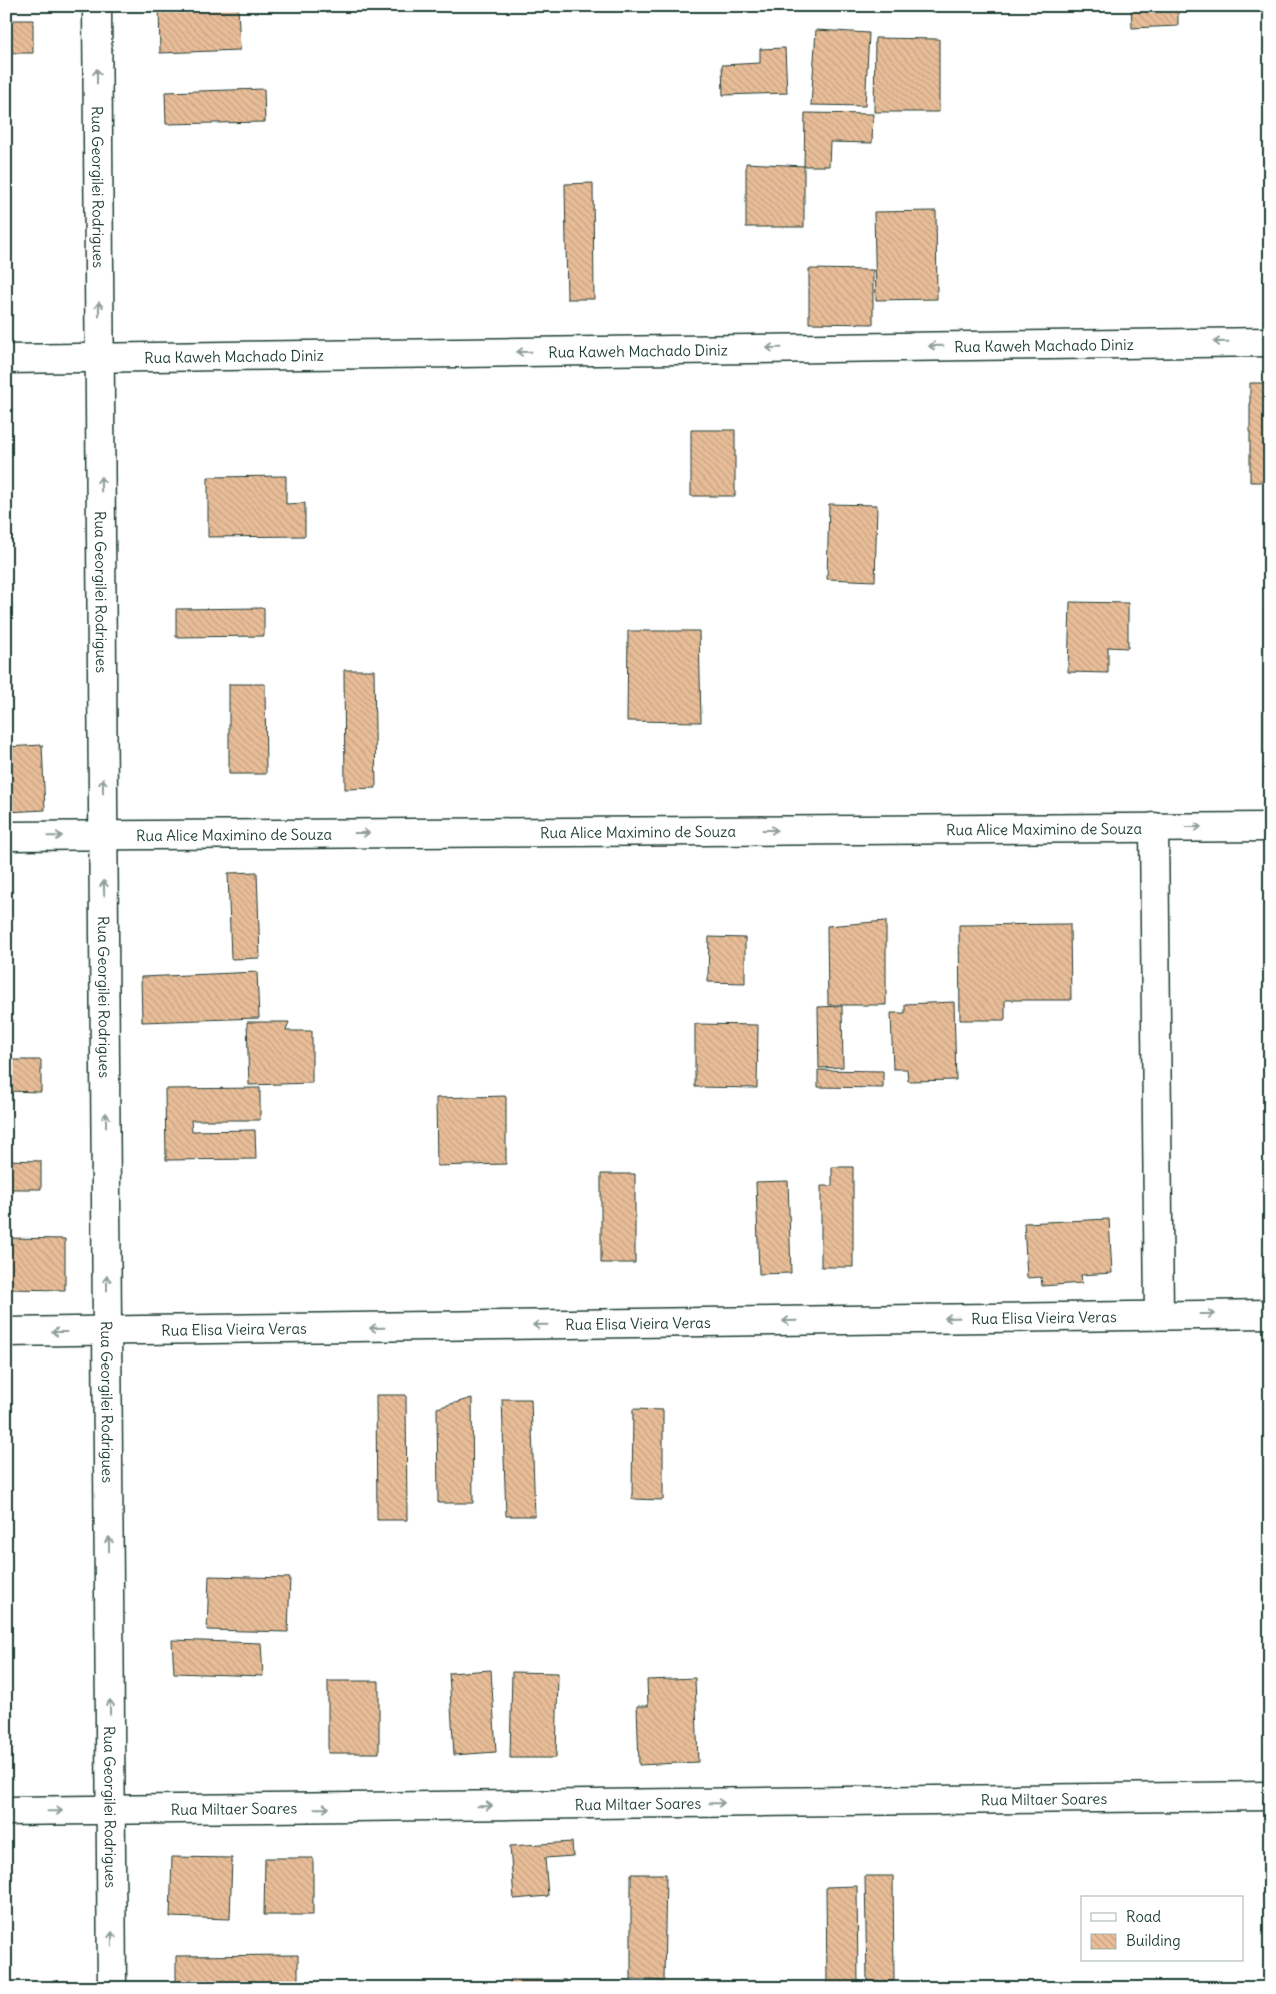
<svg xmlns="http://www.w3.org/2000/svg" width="1276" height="1994" font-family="Delius,sans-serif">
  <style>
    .grass { fill: #c0eba7; stroke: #70946e }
    .building { fill: url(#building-back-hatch); stroke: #1f3d34 }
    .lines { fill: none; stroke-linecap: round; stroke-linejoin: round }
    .street-casing { stroke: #1f3d34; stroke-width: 31 }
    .street { stroke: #fff; stroke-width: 28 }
    .oneway { stroke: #8f9e9a }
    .labels { text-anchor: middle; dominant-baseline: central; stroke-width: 4; stroke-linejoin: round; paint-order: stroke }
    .street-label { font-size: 15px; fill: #1f3d34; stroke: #fff }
  </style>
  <defs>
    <pattern id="building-back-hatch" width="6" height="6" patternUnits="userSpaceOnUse" patternTransform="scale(1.25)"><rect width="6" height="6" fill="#e8bd98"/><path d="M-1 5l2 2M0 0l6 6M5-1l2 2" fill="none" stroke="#c7a384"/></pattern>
  </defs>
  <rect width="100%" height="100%" fill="#fff"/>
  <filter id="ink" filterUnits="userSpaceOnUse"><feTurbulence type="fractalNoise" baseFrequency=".02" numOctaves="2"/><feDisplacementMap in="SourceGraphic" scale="10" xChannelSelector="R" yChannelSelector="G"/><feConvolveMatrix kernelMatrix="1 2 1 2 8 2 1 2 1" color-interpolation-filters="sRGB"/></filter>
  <g filter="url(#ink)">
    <path class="grass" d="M 1264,607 L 1270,607 L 1270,810 L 1264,810 Z"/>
    <path class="building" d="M 159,6 L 238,6 L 240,50 L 160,53 Z
      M 1131,6 L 1178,6 L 1178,26 L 1132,28 Z
      M 1205,6 L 1250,6 L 1250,8 L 1205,9 Z
      M 6,20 L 33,20 L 33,53 L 6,53 Z
      M 816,30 L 869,33 L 865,106 L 811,105 Z
      M 875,38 L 939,39 L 939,112 L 874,112 Z
      M 785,48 L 787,93 L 723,95 L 722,65 L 760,63 L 760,49 Z
      M 264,89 L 265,122 L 166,124 L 165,92 Z
      M 805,113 L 873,114 L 872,143 L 830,142 L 829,166 L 804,166 Z
      M 746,163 L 804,166 L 804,227 L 746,227 Z
      M 593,183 L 594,299 L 567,299 L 565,184 Z
      M 936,211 L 937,299 L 876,300 L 874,212 Z
      M 809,269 L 873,270 L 873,324 L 809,323 Z
      M 1250,383 L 1270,383 L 1270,482 L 1250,482 Z
      M 691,430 L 735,430 L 735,496 L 691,496 Z
      M 286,476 L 286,504 L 305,503 L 305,536 L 208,537 L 208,477 Z
      M 829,504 L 877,505 L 875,581 L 827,579 Z
      M 1070,602 L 1128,603 L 1128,648 L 1108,647 L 1108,673 L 1068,672 Z
      M 264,608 L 264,636 L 176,637 L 176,609 Z
      M 628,631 L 699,631 L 701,722 L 627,721 Z
      M 344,670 L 374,670 L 376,788 L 345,789 Z
      M 229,684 L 265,684 L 266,774 L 229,774 Z
      M 42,745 L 45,810 L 6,812 L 6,747 Z
      M 257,872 L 260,958 L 231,959 L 228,873 Z
      M 886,921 L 886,1005 L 828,1005 L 827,926 Z
      M 1070,924 L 1071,1000 L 1005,1000 L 1005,1020 L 960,1020 L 959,925 Z
      M 709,937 L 745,938 L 745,983 L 708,982 Z
      M 257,972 L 259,1018 L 142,1022 L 141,977 Z
      M 954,1002 L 956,1080 L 908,1081 L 907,1069 L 893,1069 L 891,1013 L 905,1013 L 905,1004 Z
      M 842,1006 L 843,1067 L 819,1068 L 818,1007 Z
      M 247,1022 L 289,1022 L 286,1031 L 312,1031 L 312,1083 L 249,1085 Z
      M 695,1024 L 758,1025 L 757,1088 L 695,1087 Z
      M 6,1060 L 41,1060 L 41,1092 L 6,1091 Z
      M 818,1070 L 883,1071 L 883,1088 L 818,1087 Z
      M 260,1088 L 260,1120 L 191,1120 L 192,1131 L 255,1130 L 256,1159 L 166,1160 L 165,1089 Z
      M 506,1096 L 506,1164 L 437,1166 L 436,1098 Z
      M 6,1160 L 41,1161 L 41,1189 L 6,1189 Z
      M 832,1167 L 853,1167 L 853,1267 L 821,1267 L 821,1186 L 832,1186 Z
      M 601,1174 L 635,1174 L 635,1263 L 601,1263 Z
      M 788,1181 L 791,1273 L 759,1274 L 756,1182 Z
      M 1109,1219 L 1112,1273 L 1081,1275 L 1082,1283 L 1042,1286 L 1041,1277 L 1027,1278 L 1024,1223 Z
      M 6,1238 L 65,1239 L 65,1290 L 6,1289 Z
      M 376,1395 L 406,1395 L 407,1520 L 377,1520 Z
      M 472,1398 L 473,1503 L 438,1503 L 437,1408 Z
      M 502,1399 L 531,1399 L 535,1516 L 506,1516 Z
      M 633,1409 L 663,1410 L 663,1500 L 632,1499 Z
      M 209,1576 L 290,1578 L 288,1632 L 207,1630 Z
      M 172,1640 L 261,1643 L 263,1676 L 174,1673 Z
      M 491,1670 L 496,1752 L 454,1755 L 449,1673 Z
      M 512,1672 L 558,1673 L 556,1758 L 510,1758 Z
      M 695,1678 L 698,1762 L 639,1765 L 637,1706 L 648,1706 L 647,1680 Z
      M 328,1681 L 379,1681 L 379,1753 L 328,1753 Z
      M 572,1842 L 573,1856 L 545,1858 L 548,1896 L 514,1899 L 510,1846 Z
      M 172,1857 L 232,1858 L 230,1919 L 170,1917 Z
      M 265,1858 L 313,1858 L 313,1915 L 264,1915 Z
      M 631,1874 L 666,1874 L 664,1981 L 631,1979 Z
      M 865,1876 L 893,1876 L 894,1981 L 867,1981 Z
      M 857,1886 L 858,1985 L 827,1985 L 826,1887 Z
      M 298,1955 L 298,1987 L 176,1987 L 176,1956 Z
      M 510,1980 L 566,1980 L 566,1988 L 510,1988 Z"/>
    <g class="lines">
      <defs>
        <g id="street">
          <path id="s1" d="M 97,6 L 112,1988"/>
          <path id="s2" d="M 6,359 L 1270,342"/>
          <path d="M 1154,827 L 1159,1315"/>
          <path id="s3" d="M 6,836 L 1270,827"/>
          <path id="s4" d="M 6,1332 L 1270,1314"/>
          <path id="s5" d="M 6,1811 L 1270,1796"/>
        </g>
      </defs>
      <use href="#street" class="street-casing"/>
      <use href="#street" class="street"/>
    </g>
    <defs><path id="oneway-shaft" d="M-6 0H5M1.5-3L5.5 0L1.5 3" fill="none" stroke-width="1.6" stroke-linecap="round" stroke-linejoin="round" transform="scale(1.25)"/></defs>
    <g class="oneway">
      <use href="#oneway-shaft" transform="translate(97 76) rotate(-90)"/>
      <use href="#oneway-shaft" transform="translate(99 309) rotate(-90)"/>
      <use href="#oneway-shaft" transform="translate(1221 342) rotate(179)"/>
      <use href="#oneway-shaft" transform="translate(936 346) rotate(179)"/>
      <use href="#oneway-shaft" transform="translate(774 348) rotate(179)"/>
      <use href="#oneway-shaft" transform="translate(524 352) rotate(179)"/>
      <use href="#oneway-shaft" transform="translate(101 484) rotate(-91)"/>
      <use href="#oneway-shaft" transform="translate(103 786) rotate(-90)"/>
      <use href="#oneway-shaft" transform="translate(1194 827)"/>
      <use href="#oneway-shaft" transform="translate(770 830)"/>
      <use href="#oneway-shaft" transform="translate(362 833)"/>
      <use href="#oneway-shaft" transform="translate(55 836) rotate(-1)"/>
      <use href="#oneway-shaft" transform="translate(104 888) rotate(-91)"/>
      <use href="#oneway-shaft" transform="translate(106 1120) rotate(-90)"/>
      <use href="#oneway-shaft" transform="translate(107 1283) rotate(-90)"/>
      <use href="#oneway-shaft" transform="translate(1207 1314)"/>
      <use href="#oneway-shaft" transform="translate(952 1318) rotate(179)"/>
      <use href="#oneway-shaft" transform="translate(790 1321) rotate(179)"/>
      <use href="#oneway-shaft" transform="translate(540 1325) rotate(179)"/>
      <use href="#oneway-shaft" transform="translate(377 1328) rotate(179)"/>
      <use href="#oneway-shaft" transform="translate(59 1332) rotate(180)"/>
      <use href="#oneway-shaft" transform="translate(109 1544) rotate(-90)"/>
      <use href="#oneway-shaft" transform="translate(110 1707) rotate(-90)"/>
      <use href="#oneway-shaft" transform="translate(717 1803) rotate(-1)"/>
      <use href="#oneway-shaft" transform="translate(485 1806) rotate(-1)"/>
      <use href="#oneway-shaft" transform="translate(322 1808) rotate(-1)"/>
      <use href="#oneway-shaft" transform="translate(55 1811) rotate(-1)"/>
      <use href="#oneway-shaft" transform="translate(112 1939) rotate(-90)"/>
    </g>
  </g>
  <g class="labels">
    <g class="street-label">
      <text stroke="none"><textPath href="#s1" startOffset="181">Rua Georgilei Rodrigues</textPath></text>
      <text stroke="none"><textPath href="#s2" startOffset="1038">Rua Kaweh Machado Diniz</textPath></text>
      <text stroke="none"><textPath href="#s2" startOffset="632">Rua Kaweh Machado Diniz</textPath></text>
      <text stroke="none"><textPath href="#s2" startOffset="228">Rua Kaweh Machado Diniz</textPath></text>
      <text stroke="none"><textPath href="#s1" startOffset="586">Rua Georgilei Rodrigues</textPath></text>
      <text stroke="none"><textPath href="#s3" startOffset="1038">Rua Alice Maximino de Souza</textPath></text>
      <text stroke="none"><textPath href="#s3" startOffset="632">Rua Alice Maximino de Souza</textPath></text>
      <text stroke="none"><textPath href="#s3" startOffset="228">Rua Alice Maximino de Souza</textPath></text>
      <text stroke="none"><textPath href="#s1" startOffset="991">Rua Georgilei Rodrigues</textPath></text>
      <text stroke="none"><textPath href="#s4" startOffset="1038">Rua Elisa Vieira Veras</textPath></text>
      <text stroke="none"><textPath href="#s4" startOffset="632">Rua Elisa Vieira Veras</textPath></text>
      <text stroke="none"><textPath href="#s4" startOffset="228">Rua Elisa Vieira Veras</textPath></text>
      <text stroke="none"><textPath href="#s1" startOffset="1396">Rua Georgilei Rodrigues</textPath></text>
      <text stroke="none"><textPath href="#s5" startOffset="1038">Rua Miltaer Soares</textPath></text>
      <text stroke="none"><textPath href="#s5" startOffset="632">Rua Miltaer Soares</textPath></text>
      <text stroke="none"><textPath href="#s1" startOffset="1801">Rua Georgilei Rodrigues</textPath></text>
      <text stroke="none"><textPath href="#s5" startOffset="228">Rua Miltaer Soares</textPath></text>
    </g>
  </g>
  <rect width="1276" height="1994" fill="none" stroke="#fff" stroke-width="25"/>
  <rect x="12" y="12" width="1251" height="1969" fill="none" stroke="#1f3d34" stroke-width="2" filter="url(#ink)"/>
  <rect x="1081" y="1896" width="162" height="65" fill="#ffffff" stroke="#a5b1ae"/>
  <rect x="1091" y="1913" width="25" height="8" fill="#ffffff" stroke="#a5b1ae"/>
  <text x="1126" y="1922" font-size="15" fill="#1f3d34">Road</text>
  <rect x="1091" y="1934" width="25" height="15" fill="url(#building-back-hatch)" stroke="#a5b1ae"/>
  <text x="1126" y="1946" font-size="15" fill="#1f3d34">Building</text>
</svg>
